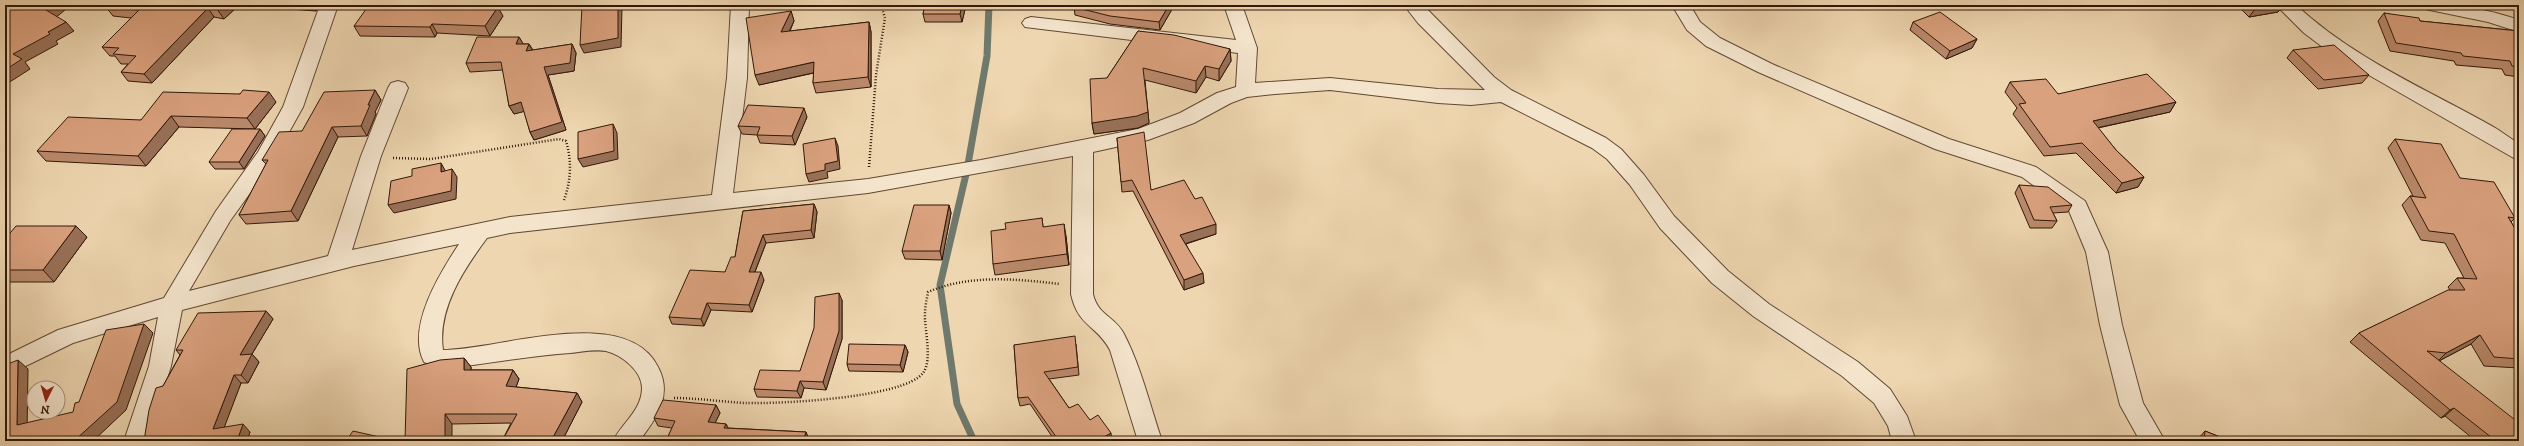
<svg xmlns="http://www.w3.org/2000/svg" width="2524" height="446" font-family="'IM FELL DW Pica',serif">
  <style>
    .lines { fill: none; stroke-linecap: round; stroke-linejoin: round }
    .stream { stroke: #6f796c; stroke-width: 7 }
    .street-casing { stroke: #604833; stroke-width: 2 }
    .path { stroke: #311809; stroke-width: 2.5; stroke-dasharray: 1 2; stroke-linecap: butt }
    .street { fill: #f4e4cc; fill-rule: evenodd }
    .wall { fill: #bb8a6c; stroke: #311809 }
    .shaded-wall { fill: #997158; stroke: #311809 }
    .building { fill: #daa17e; stroke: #311809 }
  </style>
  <rect width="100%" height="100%" fill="#eed6b0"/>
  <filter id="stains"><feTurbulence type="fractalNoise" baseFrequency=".005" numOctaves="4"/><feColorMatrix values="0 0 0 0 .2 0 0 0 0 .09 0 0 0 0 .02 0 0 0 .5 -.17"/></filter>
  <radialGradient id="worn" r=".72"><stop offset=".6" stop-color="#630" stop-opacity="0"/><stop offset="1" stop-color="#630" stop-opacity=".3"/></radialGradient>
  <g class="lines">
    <path class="stream" d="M 974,441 L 957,404 L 940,285 L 967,170 L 987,56 L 989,5"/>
    <defs>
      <path id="street" d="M 320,5 L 338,5 L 303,107 L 273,161 L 230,221 L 189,291 L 328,256 L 361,156 L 388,88 L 391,83 L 398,81 L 405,83 L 408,88 L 381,156 L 352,250 L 510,217 L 712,195 L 727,78 L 731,5 L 749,5 L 747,78 L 733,193 L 868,179 L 981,160 L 1138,129 L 1180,113 L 1217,93 L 1236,87 L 1238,53 L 1025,27 L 1022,23 L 1025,19 L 1031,17 L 1236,40 L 1224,5 L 1242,5 L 1257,48 L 1255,83 L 1330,78 L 1438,89 L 1485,90 L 1418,23 L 1404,5 L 1423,5 L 1494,77 L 1511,90 L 1606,138 L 1621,149 L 1644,175 L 1674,216 L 1728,271 L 1769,304 L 1858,362 L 1890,389 L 1907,416 L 1916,441 L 1892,441 L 1888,426 L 1874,403 L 1842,376 L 1753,316 L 1712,283 L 1660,228 L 1630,185 L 1607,159 L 1592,148 L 1501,102 L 1471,105 L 1438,103 L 1330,90 L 1275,94 L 1247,97 L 1231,103 L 1194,123 L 1148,140 L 1093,152 L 1093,294 C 1098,316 1115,316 1124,334 C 1141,367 1150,405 1162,441 L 1138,441 L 1110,350 C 1097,325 1078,327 1071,294 L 1073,156 L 868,193 L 510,233 L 487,238 C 464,269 437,309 443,350 C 498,350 626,303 658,367 C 673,395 657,418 639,441 L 613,441 C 622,423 642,410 642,388 C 642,371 622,355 606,351 C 595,349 581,352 570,353 C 530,356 490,363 451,368 L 438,368 L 424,362 C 406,327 440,273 459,244 L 354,266 L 182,310 L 171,366 L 148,441 L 124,441 L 149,366 L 158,317 L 73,343 L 5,376 L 5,356 L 58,330 L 164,298 L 216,211 L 258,152 L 283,107 Z
        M 1672,5 L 1690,5 L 1700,22 L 1720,38 L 1772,64 L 1949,139 L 2036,167 L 2085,201 L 2108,252 L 2122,325 L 2143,403 L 2165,441 L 2140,441 L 2120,405 L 2100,325 L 2086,252 L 2069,211 L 2022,177 L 1935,149 L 1758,72 L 1706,46 L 1687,30 Z
        M 2276,5 L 2296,5 C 2355,60 2429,90 2497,129 L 2519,144 L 2519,161 L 2332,54 L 2304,33 Z
        M 2422,5 C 2459,5 2484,8 2519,20 L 2519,32 L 2488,22 L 2425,9 Z"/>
    </defs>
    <use href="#street" class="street-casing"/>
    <path class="path" d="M 393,158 L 431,159 L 559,139 L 566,141 C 572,161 571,181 564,200
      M 869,167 L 876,75 L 885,18 L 881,5
      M 674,398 C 698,398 722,402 746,403 C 779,404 904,398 923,373 C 933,360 924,328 925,313 C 925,306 927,299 928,292 C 970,274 1016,279 1060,284"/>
    <use href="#street" class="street"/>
  </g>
  <path class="wall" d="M 108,5 L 319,5 L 316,11 L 239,5 L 224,19 L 214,17 L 152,83 L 128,81 L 121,72 L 128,64 L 121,64 L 115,56 L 110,56 L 102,47 L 131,18 L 113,16 L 106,7 Z
    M 672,5 L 695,5 L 673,7 Z
    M 925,5 L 966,5 L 962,22 L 925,22 L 923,14 Z
    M 1075,5 L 1171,5 L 1171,11 L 1160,30 L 1110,24 L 1075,15 L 1074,7 Z
    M 2237,5 L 2283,5 L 2278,12 L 2249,17 Z
    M 2504,5 L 2519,5 L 2519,10 L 2506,8 Z
    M 482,6 L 503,16 L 490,36 L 437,33 L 435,37 L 360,36 L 354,26 Z
    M 791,11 L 794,21 L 790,31 L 869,22 L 871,32 L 871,87 L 816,93 L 813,83 L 814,73 L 759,85 Z
    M 2384,13 L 2420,21 L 2519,31 L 2519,77 L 2505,75 L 2502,69 L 2456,65 L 2454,61 L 2390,51 L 2378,21 Z
    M 1913,22 L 1977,39 L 1972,48 L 1946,59 L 1910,30 Z
    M 1138,31 L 1230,49 L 1231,61 L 1219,81 L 1206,77 L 1196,93 L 1145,80 L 1149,123 L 1138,128 L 1094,134 L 1092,123 L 1107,78 Z
    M 519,37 L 523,44 L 529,44 L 533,50 L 572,44 L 576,53 L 574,71 L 548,75 L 566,130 L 534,140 L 530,132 L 524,111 L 514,114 L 509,106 L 503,70 L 470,72 L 466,63 Z
    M 2293,50 L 2369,75 L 2362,83 L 2318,89 L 2287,58 Z
    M 2010,82 L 2058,94 L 2176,102 L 2170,112 L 2098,128 L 2116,150 L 2144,177 L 2138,187 L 2116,193 L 2076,153 L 2044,156 L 2013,114 L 2017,108 L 2005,92 Z
    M 375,90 L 381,100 L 375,112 L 376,114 L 367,136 L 338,137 L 298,221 L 246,224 L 239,215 L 266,164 L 262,160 L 302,131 Z
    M 240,94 L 276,102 L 255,129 L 179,127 L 146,166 L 46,161 L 37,151 L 141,120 Z
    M 807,117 L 795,145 L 760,143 L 757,135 L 742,134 L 738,126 Z
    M 260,129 L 265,136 L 244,169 L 215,169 L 209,162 Z
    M 1117,138 L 1151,190 L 1195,199 L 1216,234 L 1186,244 L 1204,283 L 1184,290 L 1133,191 L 1122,192 Z
    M 2395,139 L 2460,178 L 2515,218 L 2511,222 L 2519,235 L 2519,368 L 2484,366 L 2471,344 L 2439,361 L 2519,441 L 2476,441 L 2445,416 L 2441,418 L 2350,342 L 2359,333 L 2450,290 L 2448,287 L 2457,278 L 2464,278 L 2445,243 L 2421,240 L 2402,205 L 2410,196 L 2413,196 L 2388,148 Z
    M 2019,185 L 2072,205 L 2068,212 L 2053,213 L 2057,221 L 2052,228 L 2030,228 L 2015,193 Z
    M 814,204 L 817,212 L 814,238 L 766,243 L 755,272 L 764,280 L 752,312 L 711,310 L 704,326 L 672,324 L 669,317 L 725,272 L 735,257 L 743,211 Z
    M 949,205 L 951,213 L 942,260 L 905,259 L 902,251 Z
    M 1042,218 L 1043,227 L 1066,236 L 1069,265 L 995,275 L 993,264 L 1006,229 Z
    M 76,226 L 87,237 L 54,282 L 5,282 L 5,239 Z
    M 842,300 L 842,339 L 826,390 L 804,388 L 801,398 L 757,397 L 754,389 L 800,371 Z
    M 266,311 L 273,319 L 252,354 L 259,362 L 248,383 L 241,383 L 224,427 L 250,432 L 247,441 L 144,441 L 163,386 L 180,355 L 176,350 Z
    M 1076,344 L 1079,375 L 1049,379 L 1069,408 L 1090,420 L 1112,441 L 1055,441 L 1030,404 L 1020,406 L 1018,398 L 1014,345 Z
    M 905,345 L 908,352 L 903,372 L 849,371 L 847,364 Z
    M 464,358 L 471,367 L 471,370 L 513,370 L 519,379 L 516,387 L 577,393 L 582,402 L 562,441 L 502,441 L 511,423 L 452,424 L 405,441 Z
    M 716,405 L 720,413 L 715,423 L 726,424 L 728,428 L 806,432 L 809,440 L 809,441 L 666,441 L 672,428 L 658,426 L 654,418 Z
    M 2205,431 L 2230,441 L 2198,441 L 2198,439 Z"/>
  <path class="shaded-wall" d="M 52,5 L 71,5 L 54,19 L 46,10 Z
    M 222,5 L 239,5 L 224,19 L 217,9 Z
    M 313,5 L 319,5 L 316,11 Z
    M 618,5 L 637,5 L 622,7 L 621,47 L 584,53 L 580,45 Z
    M 962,5 L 966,5 L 962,22 L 960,14 Z
    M 1169,5 L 1171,5 L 1171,11 L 1160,30 L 1159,22 Z
    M 2275,5 L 2283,5 L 2278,12 L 2249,17 L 2255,9 Z
    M 498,7 L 503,16 L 490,36 L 485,26 Z
    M 208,8 L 214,17 L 152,83 L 144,74 Z
    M 791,11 L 794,21 L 784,42 L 781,32 Z
    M 66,22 L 74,31 L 56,41 L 58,44 L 25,62 L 30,69 L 5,85 L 5,70 L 13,54 L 48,32 Z
    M 869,22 L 871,32 L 871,87 L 868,77 Z
    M 432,24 L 437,33 L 435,37 L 430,27 Z
    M 519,37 L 524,45 L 516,44 Z
    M 1977,39 L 1972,48 L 1946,59 L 1950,51 Z
    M 529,44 L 533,52 L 526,51 Z
    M 572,44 L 576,53 L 574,71 L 548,75 L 566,130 L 534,140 L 530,132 L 544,67 Z
    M 1230,49 L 1231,61 L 1219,81 L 1219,69 Z
    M 814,62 L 817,72 L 759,85 L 755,75 Z
    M 1205,66 L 1206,77 L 1196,93 L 1196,81 Z
    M 375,90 L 381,100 L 375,112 L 376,114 L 367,136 L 361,126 L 368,105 Z
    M 269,92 L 276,102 L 255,129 L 247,118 Z
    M 521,102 L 526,111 L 514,114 L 509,106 Z
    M 2176,102 L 2170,112 L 2087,130 L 2093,121 Z
    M 804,108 L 807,117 L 795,145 L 792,136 Z
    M 1148,112 L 1149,123 L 1138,128 L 1094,134 L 1092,123 Z
    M 171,116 L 179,127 L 146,166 L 138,156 Z
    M 613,124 L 617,133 L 618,159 L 583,167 L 578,159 Z
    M 332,127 L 338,137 L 298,221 L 291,211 Z
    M 260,129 L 265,136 L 244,169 L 239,162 Z
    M 835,138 L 838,146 L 840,169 L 827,172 L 828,178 L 809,182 L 806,174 L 825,164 Z
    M 441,163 L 446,172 L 441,172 Z
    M 452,169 L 457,177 L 456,199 L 394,213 L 388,205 Z
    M 2144,177 L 2138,187 L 2116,193 L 2122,183 Z
    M 814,204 L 817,212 L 814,238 L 811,230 Z
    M 949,205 L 951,213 L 942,260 L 940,251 Z
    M 1064,224 L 1066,236 L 1069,265 L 1067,254 Z
    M 1216,224 L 1216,234 L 1181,245 L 1180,235 Z
    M 76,226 L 87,237 L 54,282 L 43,270 Z
    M 763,235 L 766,243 L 752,279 L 749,272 Z
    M 761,272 L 764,280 L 752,312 L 749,305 Z
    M 1203,273 L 1204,283 L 1184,290 L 1184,280 Z
    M 839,293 L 842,300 L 842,339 L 826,390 L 823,382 Z
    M 707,303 L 711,310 L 704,326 L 701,319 Z
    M 266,311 L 273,319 L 252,354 L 259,362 L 248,383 L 241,375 L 240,355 Z
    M 144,324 L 153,333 L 126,410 L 93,441 L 74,441 Z
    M 2480,335 L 2471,344 L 2437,362 L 2446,353 Z
    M 905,345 L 908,352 L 903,372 L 900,365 Z
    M 464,358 L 471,367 L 471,379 L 464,370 Z
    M 18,360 L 28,369 L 27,434 L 17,425 Z
    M 513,370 L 519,379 L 513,395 L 506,386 Z
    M 234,375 L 241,383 L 221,436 L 213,429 Z
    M 800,381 L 804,388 L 801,398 L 797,391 Z
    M 577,393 L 582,402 L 562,441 L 551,441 Z
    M 716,405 L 720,413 L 712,429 L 708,422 Z
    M 2454,408 L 2445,416 L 2441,418 L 2450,410 Z
    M 445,414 L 452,424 L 452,441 L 438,441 Z
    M 243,424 L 250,432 L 247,441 L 237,441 Z
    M 726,424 L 730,432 L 724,428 Z
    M 806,432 L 809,440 L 809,441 L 803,441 Z
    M 1111,433 L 1112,441 L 1097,441 Z"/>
  <path class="building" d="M 5,5 L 52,5 L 46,10 L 66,22 L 48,32 L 50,34 L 13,54 L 22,59 L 5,70 Z
    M 108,5 L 222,5 L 217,9 L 208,8 L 144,74 L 121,72 L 136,56 L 113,54 L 119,48 L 102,47 L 139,10 L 106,7 Z
    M 369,5 L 470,5 L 498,7 L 485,26 L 432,24 L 430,27 L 354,26 Z
    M 582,5 L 618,5 L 618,38 L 580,45 Z
    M 925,5 L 962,5 L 960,14 L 923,14 Z
    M 1075,5 L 1169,5 L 1159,22 L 1110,16 L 1074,7 Z
    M 2251,5 L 2275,5 L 2255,9 Z
    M 791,11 L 781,32 L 869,22 L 868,77 L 813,83 L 814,62 L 755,75 L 746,18 Z
    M 1940,12 L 1977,39 L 1950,51 L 1913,22 Z
    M 2384,13 L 2419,18 L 2420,21 L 2519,31 L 2519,67 L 2512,66 L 2510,61 L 2463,56 L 2461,53 L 2396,43 Z
    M 1138,31 L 1174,35 L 1230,49 L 1219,69 L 1205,66 L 1196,81 L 1143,68 L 1148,112 L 1137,116 L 1092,123 L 1090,79 L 1107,78 Z
    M 477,37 L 519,37 L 516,44 L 529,44 L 526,51 L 572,44 L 570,63 L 544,67 L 562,122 L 530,132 L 521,102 L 509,106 L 501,62 L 466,63 Z
    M 2334,45 L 2369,75 L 2324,80 L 2293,50 Z
    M 2147,74 L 2176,102 L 2093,121 L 2116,150 L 2144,177 L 2122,183 L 2082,143 L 2050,147 L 2019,104 L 2026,103 L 2010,82 L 2046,79 L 2058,94 Z
    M 243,90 L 269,92 L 247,118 L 171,116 L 138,156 L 37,151 L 68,117 L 141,120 L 163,92 L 240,94 Z
    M 375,90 L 368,105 L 370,105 L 361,126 L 332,127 L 291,211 L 239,215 L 268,160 L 262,160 L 279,132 L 302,131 L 324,92 Z
    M 748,105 L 804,108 L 792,136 L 757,135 L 760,127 L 738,126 Z
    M 613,124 L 614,151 L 578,159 L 578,132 Z
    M 232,129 L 260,129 L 239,162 L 209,162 Z
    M 1144,132 L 1151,190 L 1184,180 L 1195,199 L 1202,197 L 1216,224 L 1180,235 L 1203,273 L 1184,280 L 1132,180 L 1121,182 L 1117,138 Z
    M 835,138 L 838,161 L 825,164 L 825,170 L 806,174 L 803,144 Z
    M 2395,139 L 2441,144 L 2460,178 L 2494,182 L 2515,218 L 2508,217 L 2519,235 L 2519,282 L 2516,281 L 2519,285 L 2519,359 L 2494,357 L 2480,335 L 2446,353 L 2427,351 L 2519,423 L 2519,441 L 2496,441 L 2454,408 L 2450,410 L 2359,333 L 2448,290 L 2465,290 L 2457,278 L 2477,279 L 2454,234 L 2429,231 L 2410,196 L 2426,198 Z
    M 441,163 L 441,172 L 452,169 L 451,191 L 388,205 L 391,181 L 412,176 L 412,169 Z
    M 2019,185 L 2048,187 L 2072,205 L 2050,207 L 2057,221 L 2034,220 Z
    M 814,204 L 811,230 L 763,235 L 749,272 L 761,272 L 749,305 L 707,303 L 701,319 L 669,317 L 690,270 L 725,272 L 731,257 L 735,257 L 743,211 Z
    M 914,205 L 949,205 L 940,251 L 902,251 Z
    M 1042,218 L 1043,227 L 1064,224 L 1067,254 L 993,264 L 991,231 L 1006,229 L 1005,223 Z
    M 16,226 L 76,226 L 43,270 L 5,270 L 5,239 Z
    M 839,293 L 839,331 L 823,382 L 800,381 L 797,391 L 754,389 L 760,370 L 800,371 L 814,328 L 815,297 Z
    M 266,311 L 240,355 L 252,354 L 241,375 L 234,375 L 213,429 L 243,424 L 237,441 L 144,441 L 149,410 L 156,388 L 163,386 L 183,350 L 176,350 L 198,313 Z
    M 144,324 L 117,402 L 74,441 L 5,441 L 5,365 L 18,360 L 17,425 L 73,412 L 75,403 L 79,402 L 106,330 Z
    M 1075,336 L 1078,367 L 1044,372 L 1069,408 L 1078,404 L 1090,420 L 1098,415 L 1111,433 L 1097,441 L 1059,441 L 1028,397 L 1018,398 L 1014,345 Z
    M 849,344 L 905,345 L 900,365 L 847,364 Z
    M 464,358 L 464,370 L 513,370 L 506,386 L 577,393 L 551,441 L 502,441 L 517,414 L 445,414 L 445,439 L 438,441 L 405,441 L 407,369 L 440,360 Z
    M 663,400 L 716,405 L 708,422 L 726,424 L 724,428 L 806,432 L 803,441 L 666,441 L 675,421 L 654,418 Z
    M 353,431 L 397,441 L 346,441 Z
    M 2205,431 L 2230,441 L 2204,441 Z"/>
  <rect width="2524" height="446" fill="none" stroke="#eed6b0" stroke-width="20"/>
  <rect x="6" y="6" width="2512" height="434" fill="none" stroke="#311809" stroke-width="2"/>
  <rect x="10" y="10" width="2504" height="426" fill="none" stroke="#311809"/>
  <g transform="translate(46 400) rotate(185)"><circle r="19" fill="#f4e4cc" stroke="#a6927e"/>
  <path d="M0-3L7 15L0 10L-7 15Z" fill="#8f2418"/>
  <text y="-6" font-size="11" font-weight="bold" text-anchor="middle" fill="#311809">N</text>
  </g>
  <rect width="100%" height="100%" filter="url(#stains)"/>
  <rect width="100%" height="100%" fill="url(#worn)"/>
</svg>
